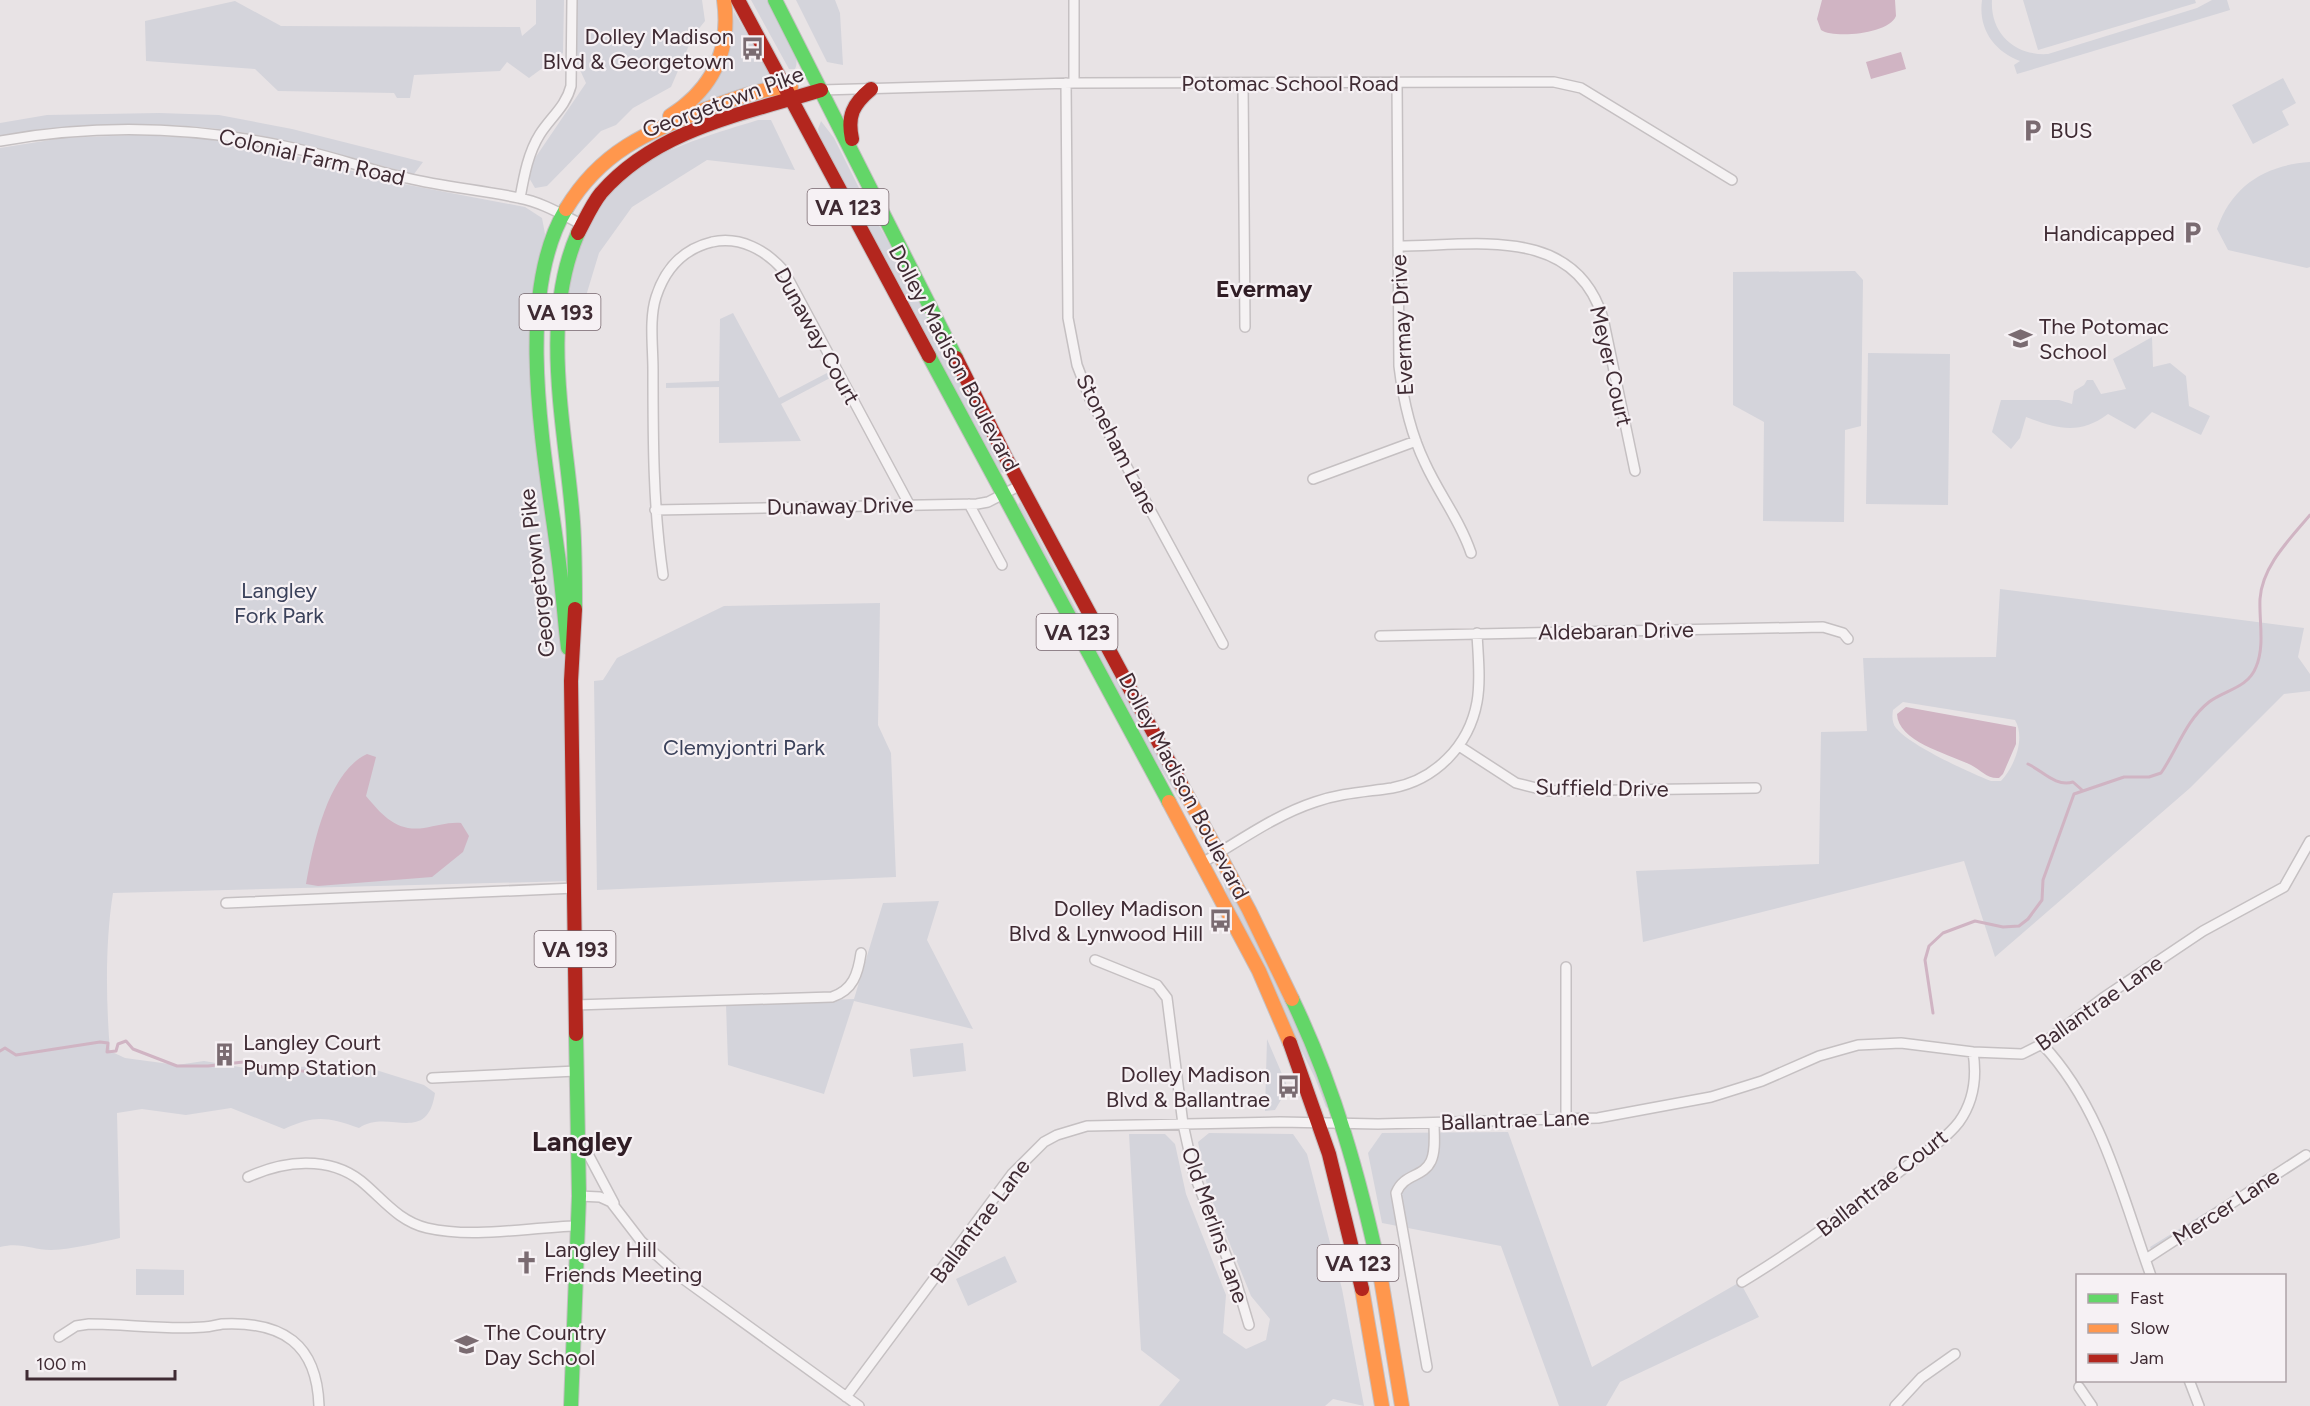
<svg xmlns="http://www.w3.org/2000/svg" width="2310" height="1406" font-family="Figtree,sans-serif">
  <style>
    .green { fill: #d4d4db; fill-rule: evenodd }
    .water { fill: #d0b4c3 }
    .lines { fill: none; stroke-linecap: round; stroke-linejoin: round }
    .stream { stroke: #d0b4c3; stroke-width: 3 }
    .street-casing { stroke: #c5c0c2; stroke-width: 12 }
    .fast-casing { stroke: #c5c0c2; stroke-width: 16 }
    .slow-casing { stroke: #c5c0c2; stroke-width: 16 }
    .jam-casing { stroke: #c5c0c2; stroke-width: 16 }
    .street { stroke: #f5f2f3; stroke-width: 9 }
    .fast { stroke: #63d668; stroke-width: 14 }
    .slow { stroke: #ff974d; stroke-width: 14 }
    .jam { stroke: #b3261e; stroke-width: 14 }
    .labels { text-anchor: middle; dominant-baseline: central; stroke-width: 4.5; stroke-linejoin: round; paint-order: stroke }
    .shield { fill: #f6f1f4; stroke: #76666d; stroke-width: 1.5 }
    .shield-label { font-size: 21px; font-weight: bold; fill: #3f2b33 }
    .poi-label { font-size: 22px; fill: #3f2b33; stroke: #f6f1f4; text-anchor: start }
    .street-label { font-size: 22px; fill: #3f2b33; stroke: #f6f1f4 }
    .park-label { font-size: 22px; fill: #3a415a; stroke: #f6f1f4 }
    .neighbourhood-label { font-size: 24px; font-weight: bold; fill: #301d25; stroke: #f6f1f4 }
    .district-label { font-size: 28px; font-weight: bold; fill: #301d25; stroke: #f6f1f4 }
  </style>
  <rect width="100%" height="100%" fill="#e8e3e5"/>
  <path class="green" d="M 536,0 L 564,0 L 563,53 L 529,78 L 507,62 L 500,71 L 414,75 L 410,98 L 397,98 L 394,93 L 278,91 L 255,69 L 146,61 L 145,21 L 235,1 L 281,26 L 520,27 L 522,36 L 536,24 Z
    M 574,0 L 702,0 L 705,21 L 693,36 L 671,87 L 633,108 L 616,125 L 601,131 L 547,186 L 535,188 L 528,176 L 533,161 L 586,83 L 576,61 Z
    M 751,0 L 769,0 C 777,15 803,54 795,69 L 789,69 Z
    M 796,0 L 835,0 L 840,13 L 843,65 L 827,62 Z
    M 1982,0 L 1992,0 C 1990,34 2016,56 2048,54 L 2197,8 L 2212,0 L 2227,0 L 2230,10 L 2017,74 L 2014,65 L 2020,61 C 1994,51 1978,29 1982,0 Z
    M 2023,0 L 2195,0 L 2196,3 L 2038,50 Z
    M 734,12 L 777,84 L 680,115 L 732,35 Z
    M 2283,78 L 2296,103 L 2282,111 L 2289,125 L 2253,144 L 2232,105 Z
    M 159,113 L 219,115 L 292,129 L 423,162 L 414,174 C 357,160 300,142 241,132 C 161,120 79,122 0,137 L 0,123 L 47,115 Z
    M 758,120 L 771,120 L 795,170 L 707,160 L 632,207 L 599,253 L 576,329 L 567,327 C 563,305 569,280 574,258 C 600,164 675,146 758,120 Z
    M 821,121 L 834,138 L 868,206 L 934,323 L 1005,468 L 1005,473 L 998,472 L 821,139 L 818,129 Z
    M 135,135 L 200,138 L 276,151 L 398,183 L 525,207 L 542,218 L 545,234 L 537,290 L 563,630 L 571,881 L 113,893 C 105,943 106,1001 110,1051 L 125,1058 L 177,1065 L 204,1061 L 258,1070 L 313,1066 L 376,1070 L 424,1085 L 435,1093 C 427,1146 388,1108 359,1128 C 326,1117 316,1115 284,1129 L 231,1108 L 186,1115 L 142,1109 L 117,1113 L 120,1238 C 97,1243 74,1249 51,1250 C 32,1250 21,1242 0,1247 L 0,148 L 63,138 Z
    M 2310,162 L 2310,267 L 2307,268 L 2228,250 L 2217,229 C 2232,185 2266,165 2310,162 Z
    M 1855,271 L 1863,280 L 1861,426 L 1845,430 L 1844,522 L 1763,521 L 1764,422 L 1733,405 L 1733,272 Z
    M 733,313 L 779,398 L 827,373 L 830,378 L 781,404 L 801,441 L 719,443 L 719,387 L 666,388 L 666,383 L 719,381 L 720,319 Z
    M 2152,337 L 2153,367 L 2170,363 L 2186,376 L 2189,406 L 2210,416 L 2201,435 L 2152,412 L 2135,429 L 2108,414 C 2080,435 2057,429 2026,417 L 2020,438 L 2011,449 L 1992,432 L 2001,400 L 2059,400 L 2072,404 L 2074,391 L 2084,385 L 2087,380 L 2093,380 L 2101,394 L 2126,389 L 2113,359 Z
    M 1868,353 L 1950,354 L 1948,505 L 1866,504 Z
    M 1020,502 L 1076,609 L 1096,639 L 1208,845 L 1144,742 L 1017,506 Z
    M 2000,589 L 2304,628 L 2298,657 L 2310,674 L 2310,691 L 2284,694 L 2190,788 L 1995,957 L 1964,861 L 1643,942 L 1636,871 L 1819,864 L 1821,732 L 1867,731 L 1863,658 L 1996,657 ZM 1903,702 L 2015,720 C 2026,739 2014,767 2001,781 L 1991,781 C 1968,772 1911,746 1896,728 C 1892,723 1892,716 1893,710 Z
    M 880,603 L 878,725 L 891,753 L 896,877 L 597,890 L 594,681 L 603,680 L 617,658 L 724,606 Z
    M 1222,876 L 1280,981 L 1330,1109 L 1326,1107 L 1315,1078 L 1228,900 Z
    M 939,901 L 927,940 L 973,1029 L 854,1001 L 824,1094 L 728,1065 L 726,1004 L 854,999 L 883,903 Z
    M 1267,1039 L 1288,1088 L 1275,1110 L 1265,1111 Z
    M 963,1043 L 966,1071 L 913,1077 L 910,1049 Z
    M 1508,1132 L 1592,1367 L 1740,1282 L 1759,1317 L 1620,1382 L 1606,1406 L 1559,1406 L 1501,1246 L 1382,1223 L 1368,1153 L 1382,1133 Z
    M 1209,1133 L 1293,1134 L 1307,1154 L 1342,1289 L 1364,1406 L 1333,1399 L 1325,1406 L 1159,1406 L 1180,1380 L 1141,1350 L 1129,1134 L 1165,1134 L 1175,1144 L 1186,1194 L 1226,1295 L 1223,1333 L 1246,1349 L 1266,1340 L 1270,1319 L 1251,1296 L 1208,1190 L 1198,1142 Z
    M 2304,1152 L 2310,1154 L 2310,1160 L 2154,1257 L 2150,1247 Z
    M 1005,1256 L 1017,1282 L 968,1306 L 956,1279 Z
    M 136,1269 L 184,1270 L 184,1295 L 136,1295 Z"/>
  <path class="water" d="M 1822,0 L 1895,0 L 1896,16 C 1889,34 1834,39 1821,30 L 1817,19 Z
    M 1901,52 L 1906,69 L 1871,79 L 1866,62 Z
    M 1906,707 L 2016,727 L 2016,744 L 2003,774 L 1999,778 C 1987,779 1981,770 1971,765 C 1949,754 1898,742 1897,714 Z
    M 367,754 L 376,757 L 366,796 C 382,815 396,832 424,828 C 437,826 448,822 461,823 L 469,836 L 463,852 L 432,877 L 318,886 L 306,884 C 313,845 328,772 367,754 Z"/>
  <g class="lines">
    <path class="stream" d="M 2028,764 C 2043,771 2055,787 2073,782 L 2082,790
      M 1933,1013 L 1925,960 L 1929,946 L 1943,933 L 1975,921 L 2003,927 L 2019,926 L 2028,919 L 2042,900 L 2043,880 L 2074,794 L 2124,777 L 2149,777 L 2161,773 C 2177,750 2186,720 2209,702 C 2225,690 2248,688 2256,667 C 2265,646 2259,621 2260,599 C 2262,566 2290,539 2310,515
      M 0,1051 L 5,1048 L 16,1055 L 100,1042 L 108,1043 L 107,1052 L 116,1051 L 118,1044 L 126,1041 L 133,1049 L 177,1066 L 208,1066 L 252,1061 L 265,1069 L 322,1072"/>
    <defs>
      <path id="street" d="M 1074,0 L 1074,83
        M 1397,82 L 1399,366 C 1403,399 1410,432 1425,463 C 1439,494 1460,520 1471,553
        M 1066,83 L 1068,318 L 1077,365 L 1090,399 L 1223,644
        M 1243,83 L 1245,327
        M 821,90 L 1074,83 L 1554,82 L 1581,88 L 1732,180
        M 0,141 C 96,124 189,126 284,146 C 325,154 366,169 407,178 C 444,187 482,190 519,198 C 541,202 561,214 581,224
        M 520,198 C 524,176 528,153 540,134 C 551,117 566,106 571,86 L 572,0
        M 1398,246 C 1474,246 1574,224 1603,318 L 1635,471
        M 1313,479 L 1416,441
        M 969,504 L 1002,565
        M 655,510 L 977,504 L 988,502 L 1021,485
        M 663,575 C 653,506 653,439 653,370 C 653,346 649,319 656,297 C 665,269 683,249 712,242 C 740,236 766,250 784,271 L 909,504
        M 1380,636 L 1823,627 L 1843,633 L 1848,639
        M 1459,746 L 1516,783 L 1548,791 L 1756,788
        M 1202,863 C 1238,842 1275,815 1315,802 C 1341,793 1365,792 1392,788 C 1435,780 1469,746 1477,702 C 1481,680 1478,656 1477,633
        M 226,903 L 575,888
        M 1095,960 L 1157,985 L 1167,998 L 1183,1124 L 1194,1174 L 1235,1278 L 1249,1325
        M 1566,967 L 1566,1120
        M 575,1005 L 832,997 C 853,990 858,974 861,953
        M 2042,1044 C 2102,1107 2122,1196 2151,1276
        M 432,1078 L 576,1071
        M 578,1150 L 588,1154 L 614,1203
        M 248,1177 C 283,1161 328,1155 361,1181 C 383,1199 398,1221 427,1228 C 475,1239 529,1227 577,1226
        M 579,1196 L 600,1197 L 611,1202 L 641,1241 L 682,1278 L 859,1406
        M 2146,1259 L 2306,1155
        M 1742,1282 C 1799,1247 1851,1210 1903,1169 C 1922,1154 1944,1141 1959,1122 C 1974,1101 1977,1077 1973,1052
        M 59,1337 L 76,1326 L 89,1324 C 127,1324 166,1330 204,1327 C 210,1327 216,1325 222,1324 C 283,1321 317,1344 319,1406
        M 1427,1367 L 1396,1193 C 1404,1173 1423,1178 1431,1161 C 1436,1150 1434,1135 1434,1123
        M 2189,1380 L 2199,1406
        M 2079,1387 L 2092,1406
        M 846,1397 L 1012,1174 L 1044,1142 L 1057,1135 L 1087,1126 L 1280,1122 L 1378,1124 L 1598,1118 L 1711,1097 L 1762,1081 L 1819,1056 L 1858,1045 L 1901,1043 L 1973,1052 L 2022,1054 L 2042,1044 L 2103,998 L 2203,931 L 2284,887 L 2310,841
        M 1895,1406 L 1921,1378 L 1955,1354"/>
      <path id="fast" d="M 775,0 L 956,358
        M 566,209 C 514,296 544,451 557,548 C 562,581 564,615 568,648
        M 929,356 L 1169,802
        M 575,609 C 575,580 575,551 573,522 C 566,429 539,322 578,233
        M 1292,999 C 1334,1086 1360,1179 1380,1273
        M 571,1406 L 579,1196 L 576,1034"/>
      <path id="slow" d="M 670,116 C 713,89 731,50 724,0
        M 566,209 C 601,151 646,133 706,109 C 734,99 761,88 791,87
        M 1181,784 L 1249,910 L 1292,999
        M 1169,802 L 1259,971 L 1290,1043
        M 1380,1273 L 1402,1406
        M 1362,1289 L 1382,1406"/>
      <path id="jam" d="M 738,0 L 929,356
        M 852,139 C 847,116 853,104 871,89
        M 578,233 C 585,220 592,204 601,193 C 657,129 743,114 821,90
        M 956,358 L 1006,458 L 1181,784
        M 575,609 L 571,681 L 576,1034
        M 1290,1043 L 1329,1154 L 1362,1289"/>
    </defs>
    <use href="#street" class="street-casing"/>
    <use href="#fast" class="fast-casing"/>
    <use href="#slow" class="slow-casing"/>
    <use href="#jam" class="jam-casing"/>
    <use href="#street" class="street"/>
    <use href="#fast" class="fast"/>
    <use href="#slow" class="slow"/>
    <use href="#jam" class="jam"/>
  </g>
  <defs>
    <symbol id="bus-bare" viewBox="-9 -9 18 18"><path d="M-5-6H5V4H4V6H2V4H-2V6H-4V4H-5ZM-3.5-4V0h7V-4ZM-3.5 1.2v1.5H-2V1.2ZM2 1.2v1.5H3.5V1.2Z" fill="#7a6b71" stroke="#f6f1f4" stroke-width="2.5" paint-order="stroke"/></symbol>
    <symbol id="parking-bare" viewBox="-9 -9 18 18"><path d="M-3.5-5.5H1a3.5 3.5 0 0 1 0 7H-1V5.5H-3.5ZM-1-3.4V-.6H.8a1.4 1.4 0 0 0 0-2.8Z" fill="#7a6b71" stroke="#f6f1f4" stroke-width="2.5" paint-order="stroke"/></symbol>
    <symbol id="school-bare" viewBox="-9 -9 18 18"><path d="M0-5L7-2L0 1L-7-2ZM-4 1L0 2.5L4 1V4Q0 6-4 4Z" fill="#7a6b71" stroke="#f6f1f4" stroke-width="2.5" paint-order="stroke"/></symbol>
    <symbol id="building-bare" viewBox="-9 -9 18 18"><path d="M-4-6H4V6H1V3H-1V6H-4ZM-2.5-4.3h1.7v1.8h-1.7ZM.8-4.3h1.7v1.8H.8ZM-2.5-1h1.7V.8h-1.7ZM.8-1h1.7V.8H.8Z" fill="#7a6b71" stroke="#f6f1f4" stroke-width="2.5" paint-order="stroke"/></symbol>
    <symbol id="church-bare" viewBox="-9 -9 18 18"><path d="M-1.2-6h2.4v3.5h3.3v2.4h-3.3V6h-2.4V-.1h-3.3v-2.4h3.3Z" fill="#7a6b71" stroke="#f6f1f4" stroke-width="2.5" paint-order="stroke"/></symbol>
  </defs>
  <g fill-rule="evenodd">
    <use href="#bus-bare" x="736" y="32" width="33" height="33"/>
    <use href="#parking-bare" x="2016" y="114" width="33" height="33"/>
    <use href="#parking-bare" x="2176" y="216" width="33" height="33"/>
    <use href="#school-bare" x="2004" y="322" width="33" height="33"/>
    <use href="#bus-bare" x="1204" y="904" width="33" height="33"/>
    <use href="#building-bare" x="208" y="1038" width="33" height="33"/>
    <use href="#bus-bare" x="1272" y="1070" width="33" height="33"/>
    <use href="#church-bare" x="510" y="1246" width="33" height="33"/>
    <use href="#school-bare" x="450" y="1328" width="33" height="33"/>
  </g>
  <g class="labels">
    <g class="shield">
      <rect x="807.5" y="189" width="81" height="36" rx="4.5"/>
      <rect x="519.5" y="294" width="81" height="36" rx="4.5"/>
      <rect x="1036.5" y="614" width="81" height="36" rx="4.5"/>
      <rect x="534.5" y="931" width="81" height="36" rx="4.5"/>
      <rect x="1317.5" y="1245" width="81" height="36" rx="4.5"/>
    </g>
    <g class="shield-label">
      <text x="848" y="207">VA 123</text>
      <text x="560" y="312">VA 193</text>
      <text x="1077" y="632">VA 123</text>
      <text x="575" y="949">VA 193</text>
      <text x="1358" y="1263">VA 123</text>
    </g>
    <g class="poi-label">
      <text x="734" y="36" text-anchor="end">Dolley Madison<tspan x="734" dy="25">Blvd &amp; Georgetown</tspan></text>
      <text x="2050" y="130">BUS</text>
      <text x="2175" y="233" text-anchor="end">Handicapped</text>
      <text x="2039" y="326">The Potomac<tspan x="2039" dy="25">School</tspan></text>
      <text x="1203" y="908" text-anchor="end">Dolley Madison<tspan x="1203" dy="25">Blvd &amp; Lynwood Hill</tspan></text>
      <text x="243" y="1042">Langley Court<tspan x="243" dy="25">Pump Station</tspan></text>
      <text x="1270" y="1074" text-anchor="end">Dolley Madison<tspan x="1270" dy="25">Blvd &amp; Ballantrae</tspan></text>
      <text x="544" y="1249">Langley Hill<tspan x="544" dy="25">Friends Meeting</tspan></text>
      <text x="484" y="1332">The Country<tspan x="484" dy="25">Day School</tspan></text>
    </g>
    <g class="street-label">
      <text x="1290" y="83">Potomac School Road</text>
      <text transform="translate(723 102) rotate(-20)">Georgetown Pike</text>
      <text transform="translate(312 157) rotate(13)">Colonial Farm Road</text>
      <text transform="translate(1402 325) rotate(-93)">Evermay Drive</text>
      <text transform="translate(817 336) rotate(61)">Dunaway Court</text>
      <text transform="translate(954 358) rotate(62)">Dolley Madison Boulevard</text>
      <text transform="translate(1611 366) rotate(77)">Meyer Court</text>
      <text transform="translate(1117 444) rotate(63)">Stoneham Lane</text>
      <text transform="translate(840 506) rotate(-1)">Dunaway Drive</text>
      <text transform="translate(537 573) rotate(-97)">Georgetown Pike</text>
      <text transform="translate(1616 631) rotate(-1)">Aldebaran Drive</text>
      <text transform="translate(1184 786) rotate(62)">Dolley Madison Boulevard</text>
      <text transform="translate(1602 788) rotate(1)">Suffield Drive</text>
      <text transform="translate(2099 1003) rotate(-35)">Ballantrae Lane</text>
      <text transform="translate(1515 1120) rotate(-2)">Ballantrae Lane</text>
      <text transform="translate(1882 1183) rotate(-38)">Ballantrae Court</text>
      <text transform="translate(2226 1207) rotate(-33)">Mercer Lane</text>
      <text transform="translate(980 1221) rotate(-53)">Ballantrae Lane</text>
      <text transform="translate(1215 1225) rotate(71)">Old Merlins Lane</text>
    </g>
    <g class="park-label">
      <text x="279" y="590">Langley<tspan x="279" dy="25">Fork Park</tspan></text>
      <text x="744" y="747">Clemyjontri Park</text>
    </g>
    <g class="neighbourhood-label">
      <text x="1264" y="288">Evermay</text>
    </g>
    <g class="district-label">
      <text x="582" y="1141">Langley</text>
    </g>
  </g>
  <rect x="2076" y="1274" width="210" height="108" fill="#f6f1f4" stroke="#ada2a7" stroke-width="1.5"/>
  <rect x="2088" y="1294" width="30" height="9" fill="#63d668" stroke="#ada2a7" stroke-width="1.5"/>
  <text x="2130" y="1304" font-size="18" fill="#3f2b33">Fast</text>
  <rect x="2088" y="1324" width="30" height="9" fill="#ff974d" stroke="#ada2a7" stroke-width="1.5"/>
  <text x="2130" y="1334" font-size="18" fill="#3f2b33">Slow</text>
  <rect x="2088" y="1354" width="30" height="9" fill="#b3261e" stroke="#ada2a7" stroke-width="1.5"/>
  <text x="2130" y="1364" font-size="18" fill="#3f2b33">Jam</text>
  <path d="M27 1370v9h148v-9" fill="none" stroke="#3f2b33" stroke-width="3"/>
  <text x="36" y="1370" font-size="18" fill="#3f2b33" stroke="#f6f1f4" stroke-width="4.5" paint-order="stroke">100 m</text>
</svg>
